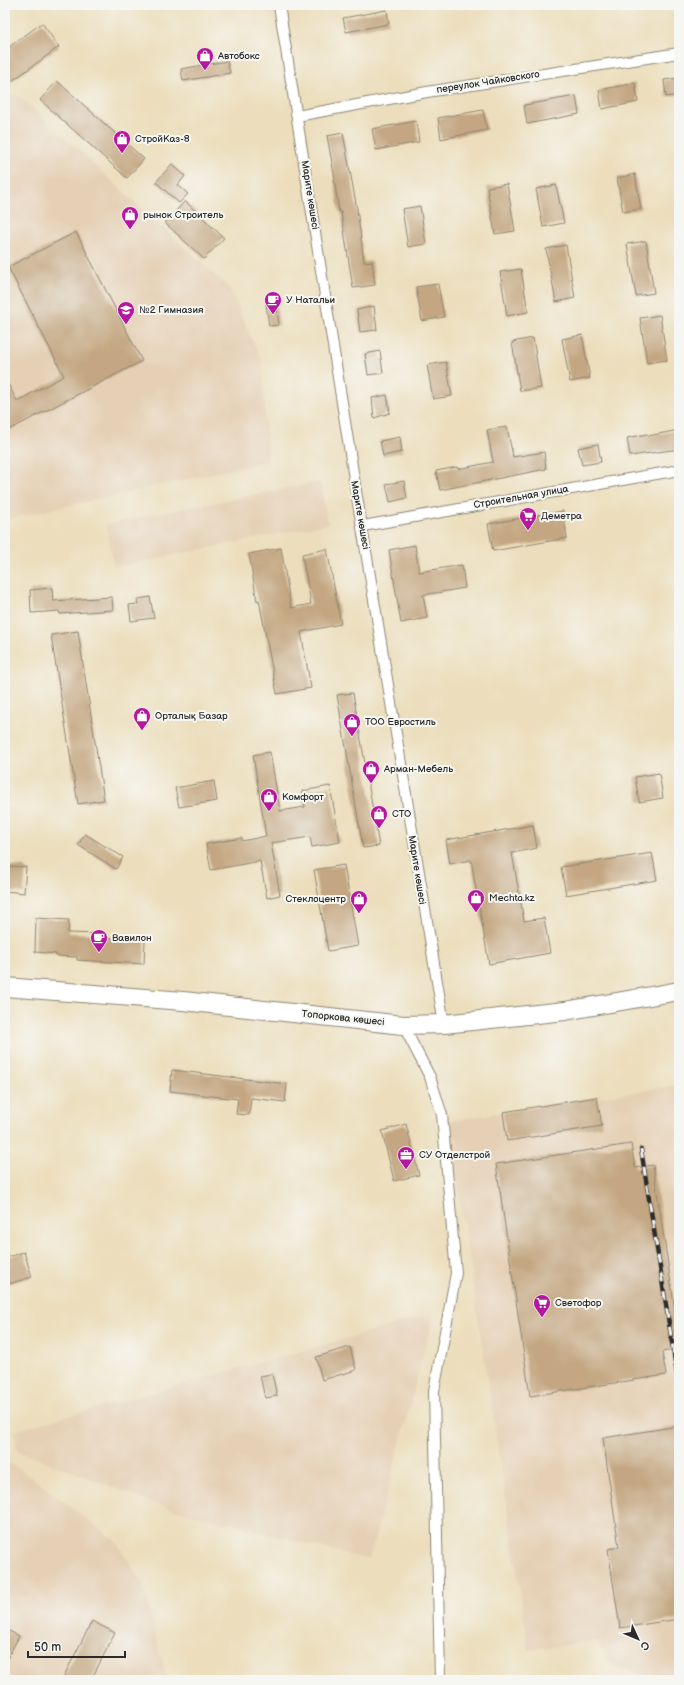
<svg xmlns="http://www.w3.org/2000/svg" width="684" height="1685" font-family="'Balsamiq Sans',sans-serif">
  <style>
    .built { fill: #e5d0b5 }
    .building { fill: #c4a782 }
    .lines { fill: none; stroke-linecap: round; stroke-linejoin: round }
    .street-casing { stroke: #8c8474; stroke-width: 12 }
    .highway-casing { stroke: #8c8474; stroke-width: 20 }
    .street { stroke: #fff; stroke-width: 10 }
    .highway { stroke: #fff; stroke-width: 18 }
    .rail-casing { stroke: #2b2b2b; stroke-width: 4.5 }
    .rail { stroke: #f6f6f2; stroke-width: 3; stroke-dasharray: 9; stroke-linecap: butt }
    .labels { text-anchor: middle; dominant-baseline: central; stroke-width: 4; stroke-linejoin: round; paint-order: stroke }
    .poi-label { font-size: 10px; fill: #2b2b2b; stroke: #f6f6f2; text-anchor: start }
    .street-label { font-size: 10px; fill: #2b2b2b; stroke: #f6f6f2 }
  </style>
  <rect width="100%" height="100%" fill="#f6f6f2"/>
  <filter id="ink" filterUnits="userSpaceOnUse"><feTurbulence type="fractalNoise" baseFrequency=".025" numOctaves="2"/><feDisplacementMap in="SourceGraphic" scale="8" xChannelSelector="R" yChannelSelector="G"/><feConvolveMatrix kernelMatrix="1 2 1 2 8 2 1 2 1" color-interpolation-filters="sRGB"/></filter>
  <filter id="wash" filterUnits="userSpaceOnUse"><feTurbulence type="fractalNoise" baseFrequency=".012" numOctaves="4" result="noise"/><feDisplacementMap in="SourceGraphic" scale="16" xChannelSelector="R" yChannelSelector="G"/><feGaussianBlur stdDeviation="0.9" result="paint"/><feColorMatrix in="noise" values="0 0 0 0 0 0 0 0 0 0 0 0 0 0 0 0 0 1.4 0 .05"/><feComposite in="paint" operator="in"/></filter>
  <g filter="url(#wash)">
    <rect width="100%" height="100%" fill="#ecdebc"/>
    <path class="built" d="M 5,94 L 19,96 L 230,289 L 262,362 L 268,461 L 5,520 Z
      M 320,482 L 328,524 L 114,567 L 106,524 Z
      M 679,1085 L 679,1680 L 663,1680 L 613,1667 L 597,1641 L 529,1650 L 448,1121 Z
      M 434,1314 L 369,1560 L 165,1507 L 17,1451 L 14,1431 Z
      M 5,1463 L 16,1466 L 116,1541 L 143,1585 L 167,1680 L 5,1680 Z"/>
    <g id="blocks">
      <path class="building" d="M 387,10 L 389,24 L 346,32 L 343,18 Z
        M 42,23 L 59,47 L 5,86 L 5,50 Z
        M 227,61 L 230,73 L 183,81 L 181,69 Z
        M 679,78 L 679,95 L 666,97 L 664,80 Z
        M 57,81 L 144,159 L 127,178 L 40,100 Z
        M 635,83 L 638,102 L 602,109 L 599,90 Z
        M 576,96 L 579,114 L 527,124 L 524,105 Z
        M 483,110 L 487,130 L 441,139 L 438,118 Z
        M 416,121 L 419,142 L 376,150 L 372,129 Z
        M 343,133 L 357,209 L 364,262 L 372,261 L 375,285 L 353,288 L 341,212 L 339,212 L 334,179 L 335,179 L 327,136 Z
        M 172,164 L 185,176 L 178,185 L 188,194 L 179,203 L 156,182 Z
        M 635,174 L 641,209 L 623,212 L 617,178 Z
        M 507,184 L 515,231 L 495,234 L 487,187 Z
        M 556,185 L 564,223 L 543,227 L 536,189 Z
        M 185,201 L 224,238 L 204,259 L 165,223 Z
        M 420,206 L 426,244 L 408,247 L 402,209 Z
        M 76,232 L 142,361 L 5,432 L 5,378 L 17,401 L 64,376 L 8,267 Z
        M 646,241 L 654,293 L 636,296 L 627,244 Z
        M 566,245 L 575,298 L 556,302 L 546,249 Z
        M 521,269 L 528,312 L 507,316 L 500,272 Z
        M 438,284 L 444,317 L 422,321 L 416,287 Z
        M 276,303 L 279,325 L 269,326 L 266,304 Z
        M 374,306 L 377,330 L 360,332 L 357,310 Z
        M 660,315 L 667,360 L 647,363 L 640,318 Z
        M 582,335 L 590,378 L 570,382 L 562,339 Z
        M 533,338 L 541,388 L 520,391 L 512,342 Z
        M 380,351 L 383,373 L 368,375 L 365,354 Z
        M 446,362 L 452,396 L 433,399 L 427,365 Z
        M 387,395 L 390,413 L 374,418 L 372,398 Z
        M 507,427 L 513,457 L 544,452 L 546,469 L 440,490 L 436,471 L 457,467 L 458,469 L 493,462 L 487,430 Z
        M 679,430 L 679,449 L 630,456 L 627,438 L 647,434 L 648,436 Z
        M 400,437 L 402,452 L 383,456 L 380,441 Z
        M 598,444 L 601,462 L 582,465 L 578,448 Z
        M 404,481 L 407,498 L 390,502 L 386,484 Z
        M 563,511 L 567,538 L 493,551 L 488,524 Z
        M 415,545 L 419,572 L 462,565 L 465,588 L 423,595 L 427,618 L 401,623 L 389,550 Z
        M 281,548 L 291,608 L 311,604 L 302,554 L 327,549 L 341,624 L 301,632 L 311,688 L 277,694 L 259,600 L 257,601 L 249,554 Z
        M 52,588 L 53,601 L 112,597 L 113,610 L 60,614 L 59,611 L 31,613 L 30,590 Z
        M 150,597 L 154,618 L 131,621 L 129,605 L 138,604 L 137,599 Z
        M 78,631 L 104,800 L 78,804 L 51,635 Z
        M 353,693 L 379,846 L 363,848 L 337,695 Z
        M 270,752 L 280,811 L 305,807 L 302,791 L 330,786 L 340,842 L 312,847 L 310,837 L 271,843 L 280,895 L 267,898 L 260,861 L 211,870 L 206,844 L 242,838 L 242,841 L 266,836 L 253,755 Z
        M 659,773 L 663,798 L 639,802 L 635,777 Z
        M 214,781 L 217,801 L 179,807 L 175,788 Z
        M 533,825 L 537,848 L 512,853 L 524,921 L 544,918 L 550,953 L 489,964 L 471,860 L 450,864 L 446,840 Z
        M 85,834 L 123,857 L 116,869 L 78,845 Z
        M 652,853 L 657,880 L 566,895 L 561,867 Z
        M 344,865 L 358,946 L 328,951 L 314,870 Z
        M 5,866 L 26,867 L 24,893 L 5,891 Z
        M 36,918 L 69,920 L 68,933 L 99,934 L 98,938 L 145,940 L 144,964 L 77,960 L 77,957 L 56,956 L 56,954 L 35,952 Z
        M 172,1070 L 287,1084 L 285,1102 L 251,1098 L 249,1115 L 236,1114 L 238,1099 L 170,1091 Z
        M 597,1097 L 602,1126 L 507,1141 L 503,1112 Z
        M 406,1124 L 419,1175 L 394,1181 L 382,1131 Z
        M 631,1144 L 635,1168 L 653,1165 L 679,1337 L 679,1349 L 662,1352 L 666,1375 L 530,1396 L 496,1164 Z
        M 24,1252 L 32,1277 L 5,1285 L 5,1258 Z
        M 350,1347 L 356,1370 L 322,1380 L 316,1357 Z
        M 272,1374 L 277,1396 L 265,1398 L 260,1376 Z
        M 679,1426 L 679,1619 L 620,1628 L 608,1549 L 619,1547 L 603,1438 Z
        M 92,1621 L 115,1633 L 91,1680 L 62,1680 Z
        M 5,1629 L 19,1636 L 5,1663 Z"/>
    </g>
  </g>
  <g filter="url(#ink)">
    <use href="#blocks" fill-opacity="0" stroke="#8c8474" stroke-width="1"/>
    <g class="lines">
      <defs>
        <path id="street" d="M 279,5 L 356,491 L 444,1024
          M 297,116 L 427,92 L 679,53
          M 363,526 L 679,470
          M 403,1025 L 430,1077 L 442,1115 L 456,1273 L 434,1391 L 440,1680"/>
        <path id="highway" d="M 5,987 L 183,1001 L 403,1025 L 444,1024 L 565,1011 L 679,991"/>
      </defs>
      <use href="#street" class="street-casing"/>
      <use href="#highway" class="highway-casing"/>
      <use href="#street" class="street"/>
      <use href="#highway" class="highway"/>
      <defs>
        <path id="rail" d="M 641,1149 L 679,1386
          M 677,1171 L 679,1187"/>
      </defs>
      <use href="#rail" class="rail-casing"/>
      <use href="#rail" class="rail"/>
    </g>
  </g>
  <defs>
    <symbol id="shop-pin" viewBox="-11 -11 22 30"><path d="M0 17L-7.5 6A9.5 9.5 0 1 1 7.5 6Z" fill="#b5179e" stroke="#f6f6f2"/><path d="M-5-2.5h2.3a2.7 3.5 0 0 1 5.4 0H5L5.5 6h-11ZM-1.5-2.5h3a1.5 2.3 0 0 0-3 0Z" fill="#fff"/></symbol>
    <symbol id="cafe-pin" viewBox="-11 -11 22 30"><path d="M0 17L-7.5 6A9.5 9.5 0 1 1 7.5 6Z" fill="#b5179e" stroke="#f6f6f2"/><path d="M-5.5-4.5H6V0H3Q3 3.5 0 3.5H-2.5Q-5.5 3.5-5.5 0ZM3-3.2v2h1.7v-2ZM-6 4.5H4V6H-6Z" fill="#fff"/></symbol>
    <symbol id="school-pin" viewBox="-11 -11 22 30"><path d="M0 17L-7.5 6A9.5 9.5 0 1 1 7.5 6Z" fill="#b5179e" stroke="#f6f6f2"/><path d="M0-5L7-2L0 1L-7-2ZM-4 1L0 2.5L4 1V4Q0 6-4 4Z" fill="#fff"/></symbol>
    <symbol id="supermarket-pin" viewBox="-11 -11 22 30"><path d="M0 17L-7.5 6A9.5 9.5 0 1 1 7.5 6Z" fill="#b5179e" stroke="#f6f6f2"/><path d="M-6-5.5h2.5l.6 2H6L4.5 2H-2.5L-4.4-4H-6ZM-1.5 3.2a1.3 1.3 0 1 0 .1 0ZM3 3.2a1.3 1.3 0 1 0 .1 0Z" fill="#fff"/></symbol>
    <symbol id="office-pin" viewBox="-11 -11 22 30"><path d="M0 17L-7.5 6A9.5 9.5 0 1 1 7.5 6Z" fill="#b5179e" stroke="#f6f6f2"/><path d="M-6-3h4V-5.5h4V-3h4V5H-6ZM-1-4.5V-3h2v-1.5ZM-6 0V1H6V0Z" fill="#fff"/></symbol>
  </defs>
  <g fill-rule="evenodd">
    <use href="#shop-pin" x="195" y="46" width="20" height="27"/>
    <use href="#shop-pin" x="112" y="129" width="20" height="27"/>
    <use href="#shop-pin" x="120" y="205" width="20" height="27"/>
    <use href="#cafe-pin" x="263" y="290" width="20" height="27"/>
    <use href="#school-pin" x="116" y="300" width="20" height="27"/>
    <use href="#supermarket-pin" x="518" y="506" width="20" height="27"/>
    <use href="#shop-pin" x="132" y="706" width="20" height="27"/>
    <use href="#shop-pin" x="342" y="712" width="20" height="27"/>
    <use href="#shop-pin" x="361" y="759" width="20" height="27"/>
    <use href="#shop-pin" x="259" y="787" width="20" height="27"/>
    <use href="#shop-pin" x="369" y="804" width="20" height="27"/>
    <use href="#shop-pin" x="466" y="888" width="20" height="27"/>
    <use href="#shop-pin" x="349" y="889" width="20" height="27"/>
    <use href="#cafe-pin" x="89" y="928" width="20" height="27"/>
    <use href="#office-pin" x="396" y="1145" width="20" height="27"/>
    <use href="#supermarket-pin" x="532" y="1293" width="20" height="27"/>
  </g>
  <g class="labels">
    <g class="poi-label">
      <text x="218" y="56">Автобокс</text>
      <text x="135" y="139">СтройКаз-8</text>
      <text x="143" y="215">рынок Строитель</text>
      <text x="286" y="300">У Натальи</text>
      <text x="139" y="310">№2 Гимназия</text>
      <text x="541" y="516">Деметра</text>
      <text x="155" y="716">Орталық Базар</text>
      <text x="365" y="722">ТОО Евростиль</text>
      <text x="384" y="769">Арман-Мебель</text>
      <text x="282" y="797">Комфорт</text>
      <text x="392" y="814">СТО</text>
      <text x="489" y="898">Mechta.kz</text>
      <text x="346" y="899" text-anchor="end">Стеклоцентр</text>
      <text x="112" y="938">Вавилон</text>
      <text x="419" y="1155">СУ Отделстрой</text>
      <text x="555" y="1303">Светофор</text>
    </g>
    <g class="street-label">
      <text transform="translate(488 82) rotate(-9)">переулок Чайковского</text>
      <text transform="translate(310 195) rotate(81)">Марите көшесі</text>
      <text transform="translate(521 497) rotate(-10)">Строительная улица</text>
      <text transform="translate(360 515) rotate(80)">Марите көшесі</text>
      <text transform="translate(417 870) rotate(81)">Марите көшесі</text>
      <text transform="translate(343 1018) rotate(6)">Топоркова көшесі</text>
    </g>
  </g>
  <rect width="684" height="1685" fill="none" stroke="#f6f6f2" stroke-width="20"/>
  <g transform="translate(638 1639) rotate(134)" stroke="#f6f6f2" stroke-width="3" paint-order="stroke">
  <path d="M0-3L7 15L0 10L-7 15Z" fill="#2b2b2b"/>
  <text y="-6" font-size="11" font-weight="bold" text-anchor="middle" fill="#2b2b2b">С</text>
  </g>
  <path d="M28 1651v6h97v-6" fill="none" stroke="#2b2b2b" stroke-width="2"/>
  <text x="34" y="1651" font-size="12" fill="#2b2b2b" stroke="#f6f6f2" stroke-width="3" paint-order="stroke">50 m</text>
</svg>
